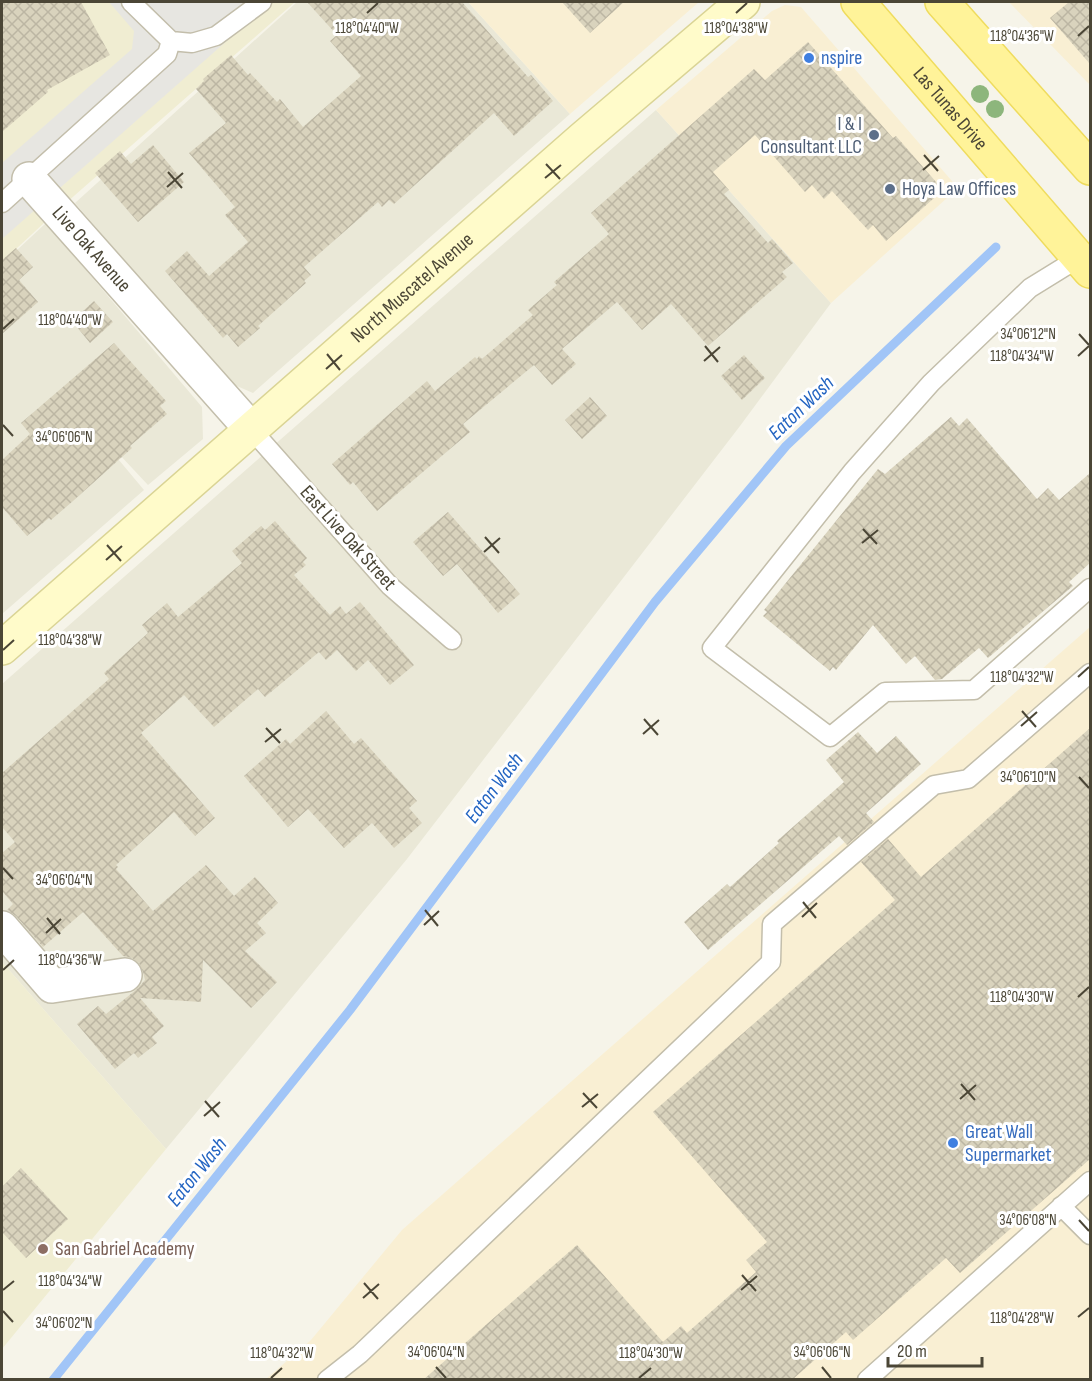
<svg xmlns="http://www.w3.org/2000/svg" width="1092" height="1381" font-family="'Sofia Sans Condensed',sans-serif">
  <style>
    .residential { fill: #eae8d7 }
    .commercial { fill: #f9efd3 }
    .education { fill: #f0edd2 }
    .parking { fill: #e7e6e1 }
    .lines { fill: none; stroke-linecap: round; stroke-linejoin: round }
    .stream { stroke: #a1c5f7; stroke-width: 9 }
    .building { fill: url(#building-cross-hatch) }
    .lane-casing { stroke: #c3beab; stroke-width: 21 }
    .street-casing { stroke: #c3beab; stroke-width: 36 }
    .secondary-casing { stroke: #dad495; stroke-width: 36 }
    .primary-casing { stroke: #efdc5e; stroke-width: 36 }
    .lane { stroke: #fff; stroke-width: 18 }
    .street { stroke: #fff; stroke-width: 33 }
    .secondary { stroke: #fffbca; stroke-width: 33 }
    .primary { stroke: #fff399; stroke-width: 33 }
    .tree { fill: #8db67c }
    .ticks { fill: none; stroke: #4b4636; stroke-width: 2 }
    .shop-dot { fill: #3f7fe0; stroke: #fff; stroke-width: 2 }
    .service-dot { fill: #5c6f8a; stroke: #fff; stroke-width: 2 }
    .education-dot { fill: #8d6e63; stroke: #fff; stroke-width: 2 }
    .labels { text-anchor: middle; dominant-baseline: central; stroke-width: 6; stroke-linejoin: round; paint-order: stroke }
    .shop-label { font-size: 20px; fill: #366cbe; stroke: #fff; text-anchor: start }
    .street-label { font-size: 20px; fill: #4b4636; stroke: #fff }
    .service-label { font-size: 20px; fill: #4e5e75; stroke: #fff; text-anchor: end }
    .education-label { font-size: 20px; fill: #785e54; stroke: #fff; text-anchor: start }
    .water-label { font-size: 21px; font-style: italic; fill: #2465c2; stroke: #fff }
    .ticks-label { font-size: 15px; text-anchor: middle; fill: #4b4636; stroke: #fff; stroke-width: 6; stroke-linejoin: round; paint-order: stroke }
  </style>
  <defs>
    <pattern id="building-cross-hatch" width="8" height="8" patternUnits="userSpaceOnUse" patternTransform="scale(1.5)"><rect width="8" height="8" fill="#d9d3bd"/><path d="M0 0l8 8M0 8l8-8" fill="none" stroke="#bcb6a3"/></pattern>
  </defs>
  <rect width="100%" height="100%" fill="#f6f4e9"/>
  <path class="residential" d="M 297,2 L 468,2 L 570,114 L 253,393 L 230,383 L 75,203 Z
    M 656,110 L 831,303 L 740,426 L 407,859 L 166,1149 L 2,962 L 2,684 Z
    M 46,223 L 202,407 L 203,439 L 148,485 L 72,404 L 144,490 L 2,614 L 2,264 Z"/>
  <path class="commercial" d="M 468,2 L 699,2 L 570,114 Z
    M 1009,2 L 1090,2 L 1090,85 Z
    M 785,5 L 801,7 L 958,188 L 831,303 L 656,110 L 772,11 Z
    M 1090,627 L 1090,1379 L 265,1380 L 311,1340 L 402,1230 Z"/>
  <path class="education" d="M 2,2 L 295,2 L 58,210 L 2,262 Z
    M 2,962 L 166,1149 L 2,1349 Z"/>
  <path class="parking" d="M 109,2 L 271,2 L 2,239 L 2,163 L 132,49 L 134,31 Z"/>
  <g class="lines">
    <path class="stream" d="M 53,1380 L 350,1010 L 655,602 L 786,446 L 996,247"/>
  </g>
  <path class="building" d="M 2,2 L 81,2 L 110,55 L 47,90 L 48,92 L 2,132 Z
    M 307,2 L 462,2 L 528,77 L 531,75 L 553,101 L 514,136 L 494,113 L 394,204 L 389,200 L 382,207 L 378,202 L 304,267 L 311,275 L 304,281 L 306,283 L 258,326 L 260,328 L 238,347 L 227,334 L 223,338 L 165,271 L 187,251 L 209,276 L 248,242 L 225,215 L 235,207 L 189,153 L 226,123 L 196,89 L 204,81 L 203,79 L 231,55 L 248,75 L 250,73 L 277,102 L 280,99 L 303,127 L 361,76 L 330,41 L 337,35 Z
    M 562,2 L 624,2 L 590,33 Z
    M 1069,2 L 1090,2 L 1090,64 L 1050,18 Z
    M 808,42 L 893,138 L 896,136 L 943,190 L 886,241 L 873,225 L 868,230 L 832,191 L 824,199 L 812,185 L 805,192 L 755,135 L 713,172 L 729,190 L 724,194 L 768,243 L 772,239 L 793,263 L 782,272 L 787,277 L 708,346 L 671,304 L 642,330 L 617,302 L 562,349 L 576,364 L 552,385 L 534,365 L 463,424 L 470,432 L 377,511 L 353,482 L 350,485 L 332,464 L 427,381 L 435,391 L 475,357 L 477,359 L 479,356 L 482,359 L 533,315 L 528,310 L 557,285 L 554,282 L 609,234 L 591,213 L 754,69 L 765,80 Z
    M 153,145 L 184,182 L 138,222 L 95,173 L 120,151 L 131,164 Z
    M 16,248 L 33,267 L 19,280 L 38,302 L 2,334 L 2,260 Z
    M 94,301 L 113,322 L 90,343 L 72,321 Z
    M 114,343 L 166,401 L 160,406 L 167,414 L 130,446 L 132,448 L 73,501 L 51,520 L 49,518 L 27,536 L 2,507 L 2,460 L 30,434 L 21,423 Z
    M 744,355 L 765,378 L 742,400 L 721,376 Z
    M 590,397 L 607,416 L 582,439 L 565,420 Z
    M 951,417 L 959,426 L 967,418 L 1037,499 L 1048,488 L 1059,500 L 1090,473 L 1090,563 L 1069,582 L 1073,586 L 988,658 L 979,648 L 942,679 L 935,680 L 915,656 L 906,664 L 873,625 L 836,670 L 833,667 L 830,671 L 763,616 L 767,612 L 764,610 L 878,469 L 885,474 Z
    M 448,512 L 520,594 L 498,613 L 457,564 L 443,576 L 413,542 Z
    M 275,521 L 307,558 L 303,562 L 306,565 L 294,575 L 330,615 L 340,606 L 346,614 L 360,602 L 414,665 L 390,685 L 368,660 L 356,671 L 337,650 L 326,660 L 319,652 L 265,697 L 258,689 L 214,727 L 184,695 L 141,733 L 215,818 L 195,836 L 174,812 L 116,865 L 118,867 L 116,869 L 153,911 L 206,865 L 234,896 L 255,877 L 278,903 L 257,923 L 266,933 L 245,951 L 277,982 L 251,1008 L 203,960 L 201,1002 L 140,998 L 164,1026 L 152,1037 L 157,1043 L 138,1058 L 134,1053 L 115,1069 L 77,1024 L 98,1006 L 106,1014 L 137,989 L 145,980 L 143,972 L 139,963 L 132,958 L 123,956 L 83,912 L 43,947 L 16,916 L 7,910 L 13,904 L 2,891 L 2,853 L 15,842 L 2,827 L 2,773 L 109,679 L 104,673 L 148,633 L 142,625 L 167,603 L 178,617 L 242,563 L 232,551 L 261,526 L 265,530 Z
    M 326,711 L 354,744 L 361,738 L 417,801 L 409,808 L 422,823 L 394,848 L 372,823 L 344,848 L 308,809 L 288,827 L 244,776 L 286,739 L 290,744 Z
    M 1090,728 L 1090,1159 L 960,1273 L 946,1258 L 853,1340 L 846,1332 L 792,1380 L 423,1380 L 577,1245 L 663,1342 L 681,1326 L 687,1333 L 756,1272 L 746,1260 L 767,1242 L 653,1112 L 895,900 L 861,862 L 888,839 L 921,877 Z
    M 858,732 L 877,753 L 896,736 L 921,764 L 866,813 L 874,822 L 847,845 L 839,836 L 708,950 L 684,922 L 727,884 L 730,887 L 779,843 L 777,841 L 844,782 L 826,760 Z
    M 21,1168 L 68,1219 L 26,1258 L 2,1232 L 2,1187 Z"/>
  <g class="lines">
    <defs>
      <path id="lane" d="M 131,2 L 171,41 L 192,43 L 216,36 L 262,2
        M 2,203 L 167,54 L 171,41
        M 1085,254 L 1030,288 L 931,383 L 852,472 L 712,648 L 830,737 L 885,692 L 974,690 L 1090,588
        M 251,429 L 390,586 L 452,640
        M 1061,1206 L 1090,1235
        M 327,1380 L 360,1354 L 771,962 L 772,924 L 934,785 L 968,779 L 1090,673
        M 867,1380 L 1090,1181"/>
      <g id="street">
        <path id="s1" d="M 29,179 L 251,429"/>
        <path d="M 2,928 L 52,986 L 125,975"/>
      </g>
      <g id="secondary">
        <path id="s2" d="M 2,648 L 582,139 L 743,2"/>
      </g>
      <g id="primary">
        <path id="s3" d="M 858,2 L 1090,271"/>
        <path d="M 942,2 L 1090,168"/>
      </g>
    </defs>
    <use href="#lane" class="lane-casing"/>
    <use href="#street" class="street-casing"/>
    <use href="#secondary" class="secondary-casing"/>
    <use href="#primary" class="primary-casing"/>
    <use href="#lane" class="lane"/>
    <use href="#street" class="street"/>
    <use href="#secondary" class="secondary"/>
    <use href="#primary" class="primary"/>
  </g>
  <g class="tree">
    <circle cx="980" cy="94" r="9"/>
    <circle cx="995" cy="109" r="9"/>
  </g>
  <path class="ticks" d="M 367,13 L 378,3M 736,13 L 747,3M 1078,36 L 1089,26M 924,155 L 938,171M 546,164 L 560,179M 923,170 L 939,156M 168,172 L 182,188M 545,178 L 561,165M 167,187 L 183,173M 3,329 L 14,319M 1079,334 L 1089,345M 705,346 L 718,362M 327,354 L 340,370M 1078,356 L 1089,346M 704,361 L 720,347M 326,369 L 342,355M 3,425 L 13,436M 863,529 L 877,544M 485,537 L 499,553M 862,543 L 878,530M 107,545 L 121,561M 484,552 L 500,538M 106,560 L 122,546M 3,650 L 14,640M 1078,677 L 1089,667M 1022,711 L 1036,727M 644,719 L 658,735M 1021,726 L 1037,712M 266,728 L 280,743M 643,734 L 659,720M 265,742 L 281,729M 1079,777 L 1089,788M 3,868 L 13,879M 803,902 L 816,918M 425,910 L 438,926M 802,917 L 817,903M 47,918 L 60,934M 424,925 L 439,911M 46,933 L 61,919M 3,970 L 14,960M 1078,997 L 1089,987M 961,1084 L 975,1100M 583,1093 L 597,1108M 960,1099 L 976,1085M 205,1101 L 219,1117M 582,1107 L 598,1094M 204,1116 L 220,1102M 1079,1220 L 1089,1231M 742,1275 L 756,1291M 364,1283 L 378,1299M 3,1290 L 14,1281M 741,1290 L 757,1276M 363,1298 L 379,1284M 3,1311 L 13,1322M 1078,1317 L 1089,1308M 436,1367 L 446,1378M 822,1367 L 831,1378M 271,1378 L 282,1368M 639,1378 L 651,1368"/>
  <g class="shop-dot">
    <circle cx="809" cy="58" r="6"/>
    <circle cx="953" cy="1143" r="6"/>
  </g>
  <g class="service-dot">
    <circle cx="874" cy="135" r="6"/>
    <circle cx="890" cy="189" r="6"/>
  </g>
  <circle class="education-dot" cx="43" cy="1249" r="6"/>
  <g class="labels">
    <g class="shop-label">
      <text x="821" y="58">nspire</text>
      <text x="965" y="1132">Great Wall<tspan x="965" dy="23">Supermarket</tspan></text>
    </g>
    <g class="street-label">
      <text stroke="none"><textPath href="#s3" startOffset="141">Las Tunas Drive</textPath></text>
      <text stroke="none"><textPath href="#s1" startOffset="94">Live Oak Avenue</textPath></text>
      <text stroke="none"><textPath href="#s2" startOffset="546">North Muscatel Avenue</textPath></text>
      <text transform="translate(348 538) rotate(48)">East Live Oak Street</text>
    </g>
    <g class="service-label">
      <text x="862" y="124">I &amp; I<tspan x="862" dy="23">Consultant LLC</tspan></text>
      <text x="902" y="189" text-anchor="start">Hoya Law Offices</text>
    </g>
    <g class="education-label">
      <text x="55" y="1249">San Gabriel Academy</text>
    </g>
    <g class="water-label">
      <text transform="translate(801 408) rotate(-44)">Eaton Wash</text>
      <text transform="translate(494 788) rotate(-53)">Eaton Wash</text>
      <text transform="translate(197 1172) rotate(-51)">Eaton Wash</text>
    </g>
  </g>
  <g class="ticks-label">
    <text x="367" y="33">118°04'40"W</text>
    <text x="736" y="33">118°04'38"W</text>
    <text x="1022" y="41">118°04'36"W</text>
    <text x="70" y="325">118°04'40"W</text>
    <text x="1028" y="339">34°06'12"N</text>
    <text x="1022" y="361">118°04'34"W</text>
    <text x="64" y="442">34°06'06"N</text>
    <text x="70" y="645">118°04'38"W</text>
    <text x="1022" y="682">118°04'32"W</text>
    <text x="1028" y="782">34°06'10"N</text>
    <text x="64" y="885">34°06'04"N</text>
    <text x="70" y="965">118°04'36"W</text>
    <text x="1022" y="1002">118°04'30"W</text>
    <text x="1028" y="1225">34°06'08"N</text>
    <text x="70" y="1286">118°04'34"W</text>
    <text x="1022" y="1323">118°04'28"W</text>
    <text x="64" y="1328">34°06'02"N</text>
    <text x="436" y="1357">34°06'04"N</text>
    <text x="822" y="1357">34°06'06"N</text>
    <text x="282" y="1358">118°04'32"W</text>
    <text x="651" y="1358">118°04'30"W</text>
  </g>
  <rect width="1092" height="1381" fill="none" stroke="#4b4636" stroke-width="6"/>
  <path d="M888 1357v9h94v-9" fill="none" stroke="#4b4636" stroke-width="3"/>
  <text x="897" y="1357" font-size="18" fill="#4b4636" stroke="#ffffff" stroke-width="4.5" paint-order="stroke">20 m</text>
</svg>
